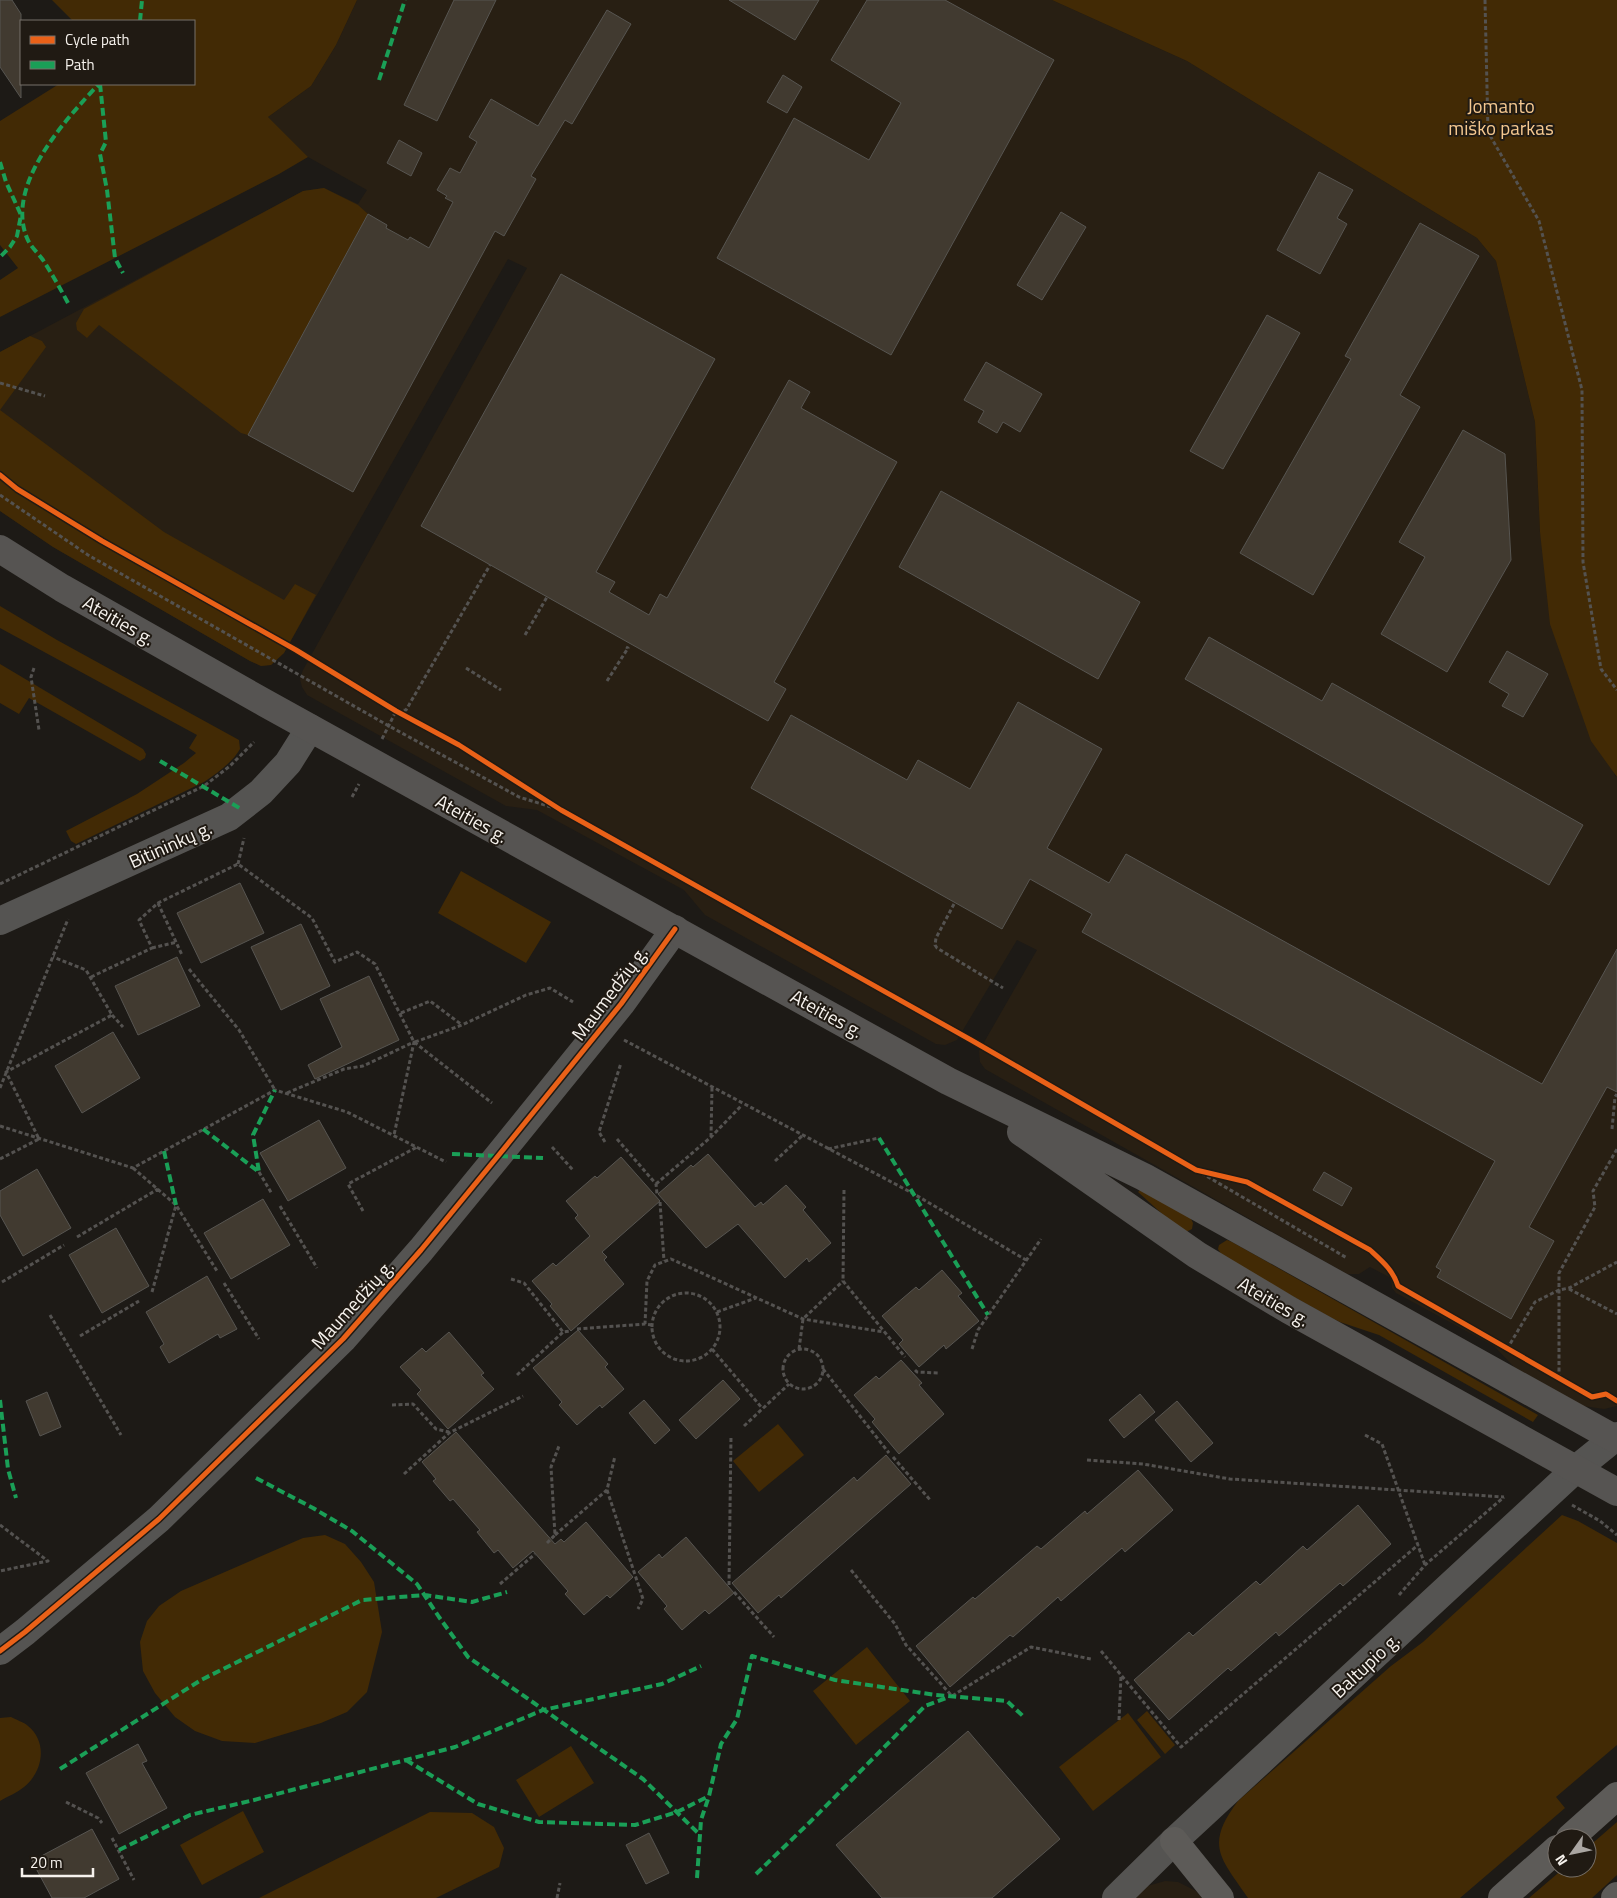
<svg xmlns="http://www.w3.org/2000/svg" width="1617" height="1898" font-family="'Titillium Web',sans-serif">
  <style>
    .built { fill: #281f13 }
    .green { fill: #422a05 }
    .building { fill: #413a30; stroke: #575551 }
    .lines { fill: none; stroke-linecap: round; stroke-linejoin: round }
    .path { stroke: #545250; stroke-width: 3; stroke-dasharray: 4 2.5; stroke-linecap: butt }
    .minor { stroke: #555452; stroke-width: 28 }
    .major { stroke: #565452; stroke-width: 28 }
    .highway { stroke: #5d5b58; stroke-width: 28 }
    .quiet { stroke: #1a9f57; stroke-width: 4; stroke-dasharray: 8 4; stroke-linecap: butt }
    .cycleway-casing { stroke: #201a13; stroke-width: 8 }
    .cycleway { stroke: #ea6118; stroke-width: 5 }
    .labels { text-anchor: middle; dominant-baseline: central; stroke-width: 4; stroke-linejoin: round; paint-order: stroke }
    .park-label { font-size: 19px; fill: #f5c890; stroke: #201a13 }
    .street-label { font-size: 19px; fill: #f6f2ed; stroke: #201a13 }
  </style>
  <rect width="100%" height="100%" fill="#1d1a16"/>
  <path class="built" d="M 357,0 L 1052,0 L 1187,61 L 1477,238 L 1496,261 L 1535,422 L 1540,532 L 1615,776 L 1617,777 L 1617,1406 L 1604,1409 L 1583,1406 L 1515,1368 L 1494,1346 L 1396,1293 L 1392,1288 L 1391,1278 L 1370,1267 L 1359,1274 L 1347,1274 L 985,1069 L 980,1062 L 979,1051 L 1037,950 L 1017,940 L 957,1040 L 945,1045 L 936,1044 L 705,915 L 684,890 L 537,810 L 506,806 L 307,695 L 302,687 L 300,679 L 303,670 L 527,268 L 508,259 L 284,653 L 271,665 L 261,666 L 250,661 L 53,547 L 0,511 L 0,352 L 303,191 L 324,188 L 358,204 L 367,190 L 308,157 L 268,117 L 311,86 L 336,45 Z
    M 1165,1881 L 1178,1882 L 1196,1891 L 1202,1898 L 1134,1898 L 1144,1887 Z"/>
  <path class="green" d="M 52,0 L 357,0 L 336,45 L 311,86 L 268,117 L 308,157 L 279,174 L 0,317 L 0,280 L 18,268 L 0,245 L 0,121 L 59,84 L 194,84 L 194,21 L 73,21 Z
    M 1052,0 L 1617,0 L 1617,777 L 1591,741 L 1550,624 L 1540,532 L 1535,422 L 1496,261 L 1477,238 L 1187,61 Z
    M 324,188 L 358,205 L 368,214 L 248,435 L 241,433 L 99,325 L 87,338 L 77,330 L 76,323 L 84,309 L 303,191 Z
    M 30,336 L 42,341 L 46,347 L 0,410 L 164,532 L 284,600 L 295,584 L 316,595 L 284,653 L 271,665 L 261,666 L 250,661 L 53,547 L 0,511 L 0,352 Z
    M 0,606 L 57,640 L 239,740 L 240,749 C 232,763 217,773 204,782 L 76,844 L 71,841 L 66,831 L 137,794 L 184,763 L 196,753 L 189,748 L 197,735 L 0,628 Z
    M 0,664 L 143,749 L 146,754 L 145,758 L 140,761 L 29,698 L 19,714 L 0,703 Z
    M 461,871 L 551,922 L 526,963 L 438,913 Z
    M 1140,1190 L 1190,1217 L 1193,1223 L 1192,1229 L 1186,1232 L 1180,1230 L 1138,1192 Z
    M 1227,1240 L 1232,1242 L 1538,1415 L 1533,1422 L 1379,1335 L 1340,1322 L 1328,1316 L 1223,1257 L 1218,1249 L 1219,1245 Z
    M 778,1424 L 804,1455 L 759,1492 L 733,1461 Z
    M 1562,1515 L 1578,1521 L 1617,1543 L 1617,1745 L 1556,1797 L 1565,1808 L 1460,1898 L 1248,1898 C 1221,1858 1204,1846 1238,1801 L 1391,1666 L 1423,1642 Z
    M 325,1535 L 345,1544 L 361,1562 L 374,1582 L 382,1632 L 367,1692 L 347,1712 L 321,1723 L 255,1743 L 222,1741 L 195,1731 L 175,1717 L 155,1693 L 143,1671 L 140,1642 L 147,1621 L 159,1606 L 181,1591 L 303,1538 Z
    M 867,1647 L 910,1701 L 856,1745 L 813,1691 Z
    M 1147,1711 L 1175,1745 L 1165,1754 L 1137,1720 Z
    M 1128,1713 L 1161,1757 L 1093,1811 L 1059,1767 Z
    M 11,1717 C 16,1720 24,1722 28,1726 C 48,1742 43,1772 24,1787 C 17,1793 8,1796 0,1801 L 0,1718 Z
    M 571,1746 L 594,1783 L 539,1817 L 516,1780 Z
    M 243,1811 L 264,1852 L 202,1885 L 180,1845 Z
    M 430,1812 L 472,1813 L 494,1827 L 504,1848 L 499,1867 L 436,1898 L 259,1898 Z
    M 1617,1822 L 1617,1875 L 1592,1898 L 1529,1898 L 1564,1868 L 1587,1868 L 1587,1848 Z"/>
  <path class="building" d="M 0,0 L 12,0 L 21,14 L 21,98 L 0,67 Z
    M 454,0 L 496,0 L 437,121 L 404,105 Z
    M 729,0 L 819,0 L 795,40 Z
    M 867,0 L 945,0 L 1054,60 L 891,355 L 717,258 L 794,118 L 869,160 L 901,103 L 831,60 Z
    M 607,10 L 631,24 L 572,124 L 565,120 L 531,176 L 536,179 L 504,236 L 495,231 L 353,492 L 248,435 L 368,214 L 387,225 L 386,228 L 408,240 L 410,237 L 429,248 L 453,202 L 445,198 L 447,196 L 437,190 L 450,168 L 460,173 L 477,142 L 469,137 L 491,99 L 538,126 Z
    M 783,75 L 802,87 L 787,113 L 767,102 Z
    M 399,140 L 422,153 L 411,176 L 387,163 Z
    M 1319,172 L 1353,190 L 1337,218 L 1347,224 L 1320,274 L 1277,250 Z
    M 1061,212 L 1086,227 L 1042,300 L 1017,285 Z
    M 1420,223 L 1479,256 L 1400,395 L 1420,407 L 1313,595 L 1240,553 L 1351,359 L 1345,356 Z
    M 561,274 L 715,359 L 596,572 L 615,582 L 609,592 L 649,615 L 660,594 L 667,598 L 789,380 L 810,392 L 801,408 L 897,462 L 774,682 L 786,689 L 768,721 L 421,526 Z
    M 1267,315 L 1300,333 L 1223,469 L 1190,451 Z
    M 986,362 L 1042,394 L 1020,432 L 1003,422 L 997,433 L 978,422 L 984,411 L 964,400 Z
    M 1463,430 L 1505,454 L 1511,560 L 1447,672 L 1381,634 L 1425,557 L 1399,542 Z
    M 941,491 L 1140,602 L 1098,679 L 899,567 Z
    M 1209,637 L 1322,701 L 1332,683 L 1583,825 L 1549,885 L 1185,679 Z
    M 1507,651 L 1548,674 L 1523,717 L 1502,706 L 1509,694 L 1489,682 Z
    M 1018,702 L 1102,749 L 1047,848 L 1109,883 L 1126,854 L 1542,1084 L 1617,949 L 1617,1092 L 1607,1087 L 1529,1227 L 1554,1241 L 1511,1319 L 1437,1277 L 1441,1270 L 1436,1267 L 1495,1161 L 1082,932 L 1092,914 L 1030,879 L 1002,929 L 751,788 L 791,715 L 907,780 L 918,760 L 970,789 Z
    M 240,883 L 264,933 L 201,963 L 177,913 Z
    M 301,924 L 330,986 L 281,1010 L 251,947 Z
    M 177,957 L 200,1006 L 138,1035 L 115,986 Z
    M 369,976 L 399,1040 L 315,1079 L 308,1065 L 342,1047 L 320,999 Z
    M 113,1032 L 140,1078 L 82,1113 L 55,1066 Z
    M 319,1120 L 346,1168 L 288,1201 L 260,1153 Z
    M 708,1154 L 755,1207 L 761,1202 L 763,1205 L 786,1185 L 806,1207 L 803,1210 L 831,1243 L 809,1262 L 807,1258 L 785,1278 L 738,1224 L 706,1248 L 658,1194 L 691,1165 L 693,1167 Z
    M 621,1157 L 660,1201 L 602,1252 L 607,1257 L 604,1260 L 624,1284 L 571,1331 L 550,1306 L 552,1304 L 532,1281 L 553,1263 L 556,1266 L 590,1236 L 575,1218 L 578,1215 L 566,1201 L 595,1176 L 597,1178 Z
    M 37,1169 L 71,1228 L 23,1256 L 0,1215 L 0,1191 Z
    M 1324,1172 L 1352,1188 L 1342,1206 L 1313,1190 Z
    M 263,1199 L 290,1245 L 231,1279 L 204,1233 Z
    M 116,1228 L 149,1286 L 102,1313 L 69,1255 Z
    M 942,1270 L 962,1293 L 958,1296 L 979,1321 L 946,1349 L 944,1345 L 919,1367 L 899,1344 L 903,1340 L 882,1316 L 916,1287 L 919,1290 Z
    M 207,1276 L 237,1329 L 220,1338 L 218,1334 L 169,1363 L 160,1347 L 164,1344 L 146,1312 Z
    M 578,1330 L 608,1364 L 605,1367 L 624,1389 L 602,1408 L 600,1405 L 577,1425 L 559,1405 L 562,1402 L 533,1368 Z
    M 449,1332 L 484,1373 L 481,1375 L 494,1389 L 448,1429 L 417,1394 L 421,1390 L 400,1367 L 422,1348 L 426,1352 Z
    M 901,1360 L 922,1383 L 919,1385 L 944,1414 L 899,1454 L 872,1422 L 875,1419 L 854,1395 L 876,1376 L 879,1379 Z
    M 723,1380 L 740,1399 L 696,1439 L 679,1420 Z
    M 47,1392 L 61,1427 L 40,1436 L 26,1401 Z
    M 1140,1394 L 1155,1412 L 1124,1438 L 1109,1420 Z
    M 644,1400 L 670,1430 L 655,1444 L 629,1413 Z
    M 1177,1401 L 1213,1443 L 1191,1462 L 1155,1420 Z
    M 456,1432 L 555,1544 L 561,1539 L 564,1542 L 586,1522 L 633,1577 L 610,1598 L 607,1595 L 584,1615 L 565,1594 L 568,1591 L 533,1551 L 513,1568 L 498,1550 L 494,1553 L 477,1532 L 480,1530 L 453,1499 L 450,1501 L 433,1481 L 436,1479 L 422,1462 Z
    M 886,1455 L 911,1484 L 781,1598 L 779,1595 L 758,1613 L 732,1583 L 854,1477 L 857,1481 Z
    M 1138,1470 L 1173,1510 L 1125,1552 L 1122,1548 L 1061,1601 L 1058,1597 L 1013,1637 L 1010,1635 L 950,1687 L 916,1646 L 973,1597 L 975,1599 L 1037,1546 L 1041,1549 L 1085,1511 L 1087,1514 Z
    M 1358,1505 L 1391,1544 L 1343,1586 L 1340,1583 L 1279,1636 L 1276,1632 L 1231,1671 L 1228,1668 L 1169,1720 L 1134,1680 L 1189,1632 L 1193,1636 L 1256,1581 L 1260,1585 L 1303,1546 L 1307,1550 Z
    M 686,1537 L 734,1593 L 709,1614 L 705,1610 L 682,1630 L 664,1609 L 667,1606 L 638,1572 L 659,1554 L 662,1558 Z
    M 968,1731 L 1060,1839 L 992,1898 L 882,1898 L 836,1845 Z
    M 138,1744 L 147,1761 L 142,1763 L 167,1808 L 119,1834 L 86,1773 Z
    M 92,1829 L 119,1879 L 84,1898 L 52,1898 L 32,1861 Z
    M 649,1833 L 669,1873 L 646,1884 L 626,1845 Z"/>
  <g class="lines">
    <path class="path" d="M 1485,0 L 1488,132 L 1539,221 L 1582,390 L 1583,562 L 1601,669 L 1617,690
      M 0,383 L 45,396
      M 0,495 L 88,555 L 389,726 L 519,797 L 561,810
      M 525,635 L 547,597
      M 34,668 L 31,677 L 39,730
      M 466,668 L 501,690
      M 607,681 L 628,648 L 626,647
      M 382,739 L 396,711 L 406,710 L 490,565
      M 352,797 L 359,784
      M 238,864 L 244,838
      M 0,884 L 204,786 L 230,766 L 254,742
      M 158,903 L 182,955
      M 954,904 L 936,938 L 935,945 L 937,948 L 1003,988
      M 152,948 L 177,942
      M 189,969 L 239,1030 L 275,1090
      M 91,977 L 152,948 L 139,920 L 158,903 L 238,864 L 312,918 L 335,962 L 357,952 L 375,964 L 414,1042 L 492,1103
      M 401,1013 L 430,1001 L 462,1025
      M 112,1015 L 123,1027
      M 624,1040 L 914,1194 L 1026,1260
      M 415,1042 L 462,1025 L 526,995 L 550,988 L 573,1002
      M 0,1088 L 68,919
      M 287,1093 L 344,1069 L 363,1066 L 414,1042 L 394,1135
      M 0,1126 L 133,1168 L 275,1090 L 347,1112 L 446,1162
      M 1612,1129 L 1615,1097 L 1617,1094
      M 711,1137 L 712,1088
      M 617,1139 L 656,1184 L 657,1194
      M 605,1142 L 599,1132 L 621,1063
      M 552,1147 L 573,1170
      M 828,1149 L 879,1138
      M 0,1159 L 39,1139 L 6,1072 L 112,1015 L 86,970 L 53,957
      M 775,1161 L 802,1136
      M 133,1168 L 176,1205 L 217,1271
      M 1196,1170 L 1347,1258
      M 259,1172 L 272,1194
      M 656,1184 L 711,1137 L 742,1105
      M 844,1190 L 843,1281 L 905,1357
      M 660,1202 L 664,1261
      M 280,1206 L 317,1268
      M 363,1211 L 348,1184 L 417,1147
      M 77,1237 L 158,1189
      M 511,1279 L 524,1283 L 563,1332 L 571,1331
      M 2,1282 L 64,1245
      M 224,1283 L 259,1339
      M 1569,1289 L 1617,1314
      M 152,1292 L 176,1205
      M652 1327a34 34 0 1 1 68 0a34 34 0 1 1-68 0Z
      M 717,1312 L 756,1298
      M 50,1315 L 121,1435
      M 652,1325 L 645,1324 L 647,1281 L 655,1265 L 671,1259 L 803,1319 L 884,1332
      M 577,1329 L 645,1324
      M 80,1336 L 139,1301
      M783 1369a20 20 0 1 1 40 0a20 20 0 1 1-40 0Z
      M 712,1349 L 762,1408
      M 799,1349 L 803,1319 L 843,1281
      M 972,1349 L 978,1330 L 1041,1239
      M 1507,1349 L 1535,1302 L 1559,1290 L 1569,1288 L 1617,1262
      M 823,1369 L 889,1453
      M 915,1370 L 917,1372 L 939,1373
      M 517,1375 L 563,1332
      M 1559,1378 L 1559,1273 L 1595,1207 L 1593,1191 L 1617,1149
      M 392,1405 L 413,1404 L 436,1429 L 449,1432
      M 744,1426 L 789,1384
      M 1365,1435 L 1382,1444 L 1425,1565
      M 893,1457 L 931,1501
      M 1087,1460 L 1143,1464 L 1230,1479 L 1504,1497
      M 404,1474 L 449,1433 L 523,1396
      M 607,1490 L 643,1599 L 638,1609
      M 1572,1505 L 1600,1521 L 1617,1535
      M 0,1525 L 48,1561 L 0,1571
      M 555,1535 L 607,1490 L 615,1456
      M 547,1543 L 555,1535 L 551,1467 L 559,1446
      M 851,1570 L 895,1624 L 906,1645 L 952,1696 L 1031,1647 L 1091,1659
      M 500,1584 L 535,1554
      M 729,1585 L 731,1436
      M 734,1592 L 774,1637
      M 1399,1595 L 1425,1565 L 1504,1497
      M 1101,1651 L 1181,1747 L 1418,1545
      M 1119,1720 L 1121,1676
      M 66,1802 L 98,1818 L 102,1823
      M 112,1838 L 134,1880
      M 557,1898 L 560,1883"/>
    <path class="minor" d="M 0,921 L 229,817 L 261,792 L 288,763 L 310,728
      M 0,1651 L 25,1632 L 159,1519 L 343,1339 L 421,1250 L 498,1156 L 621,1004 L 675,929
      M 1116,1898 L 1174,1841 L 1576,1469 L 1617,1436"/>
    <path class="major" d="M 0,549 L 62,588 L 265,703 L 948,1081 L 1144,1177 L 1617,1440
      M 1021,1132 L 1197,1255 L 1289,1310 L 1617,1492"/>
    <path class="highway" d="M 1570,1838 L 1617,1796
      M 1174,1841 L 1220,1898
      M 1502,1898 L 1557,1849
      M 1615,1898 L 1617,1896"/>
    <path class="quiet" d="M 140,21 L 142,0
      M 379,80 L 405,0
      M 100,84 L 106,142 L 100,154 L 107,190 L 115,258 L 123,273
      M 0,162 L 6,182 L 21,215 L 17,236 L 10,247 L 0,257
      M 68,303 C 60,288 52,274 43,260 C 38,253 30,246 27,238 C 5,185 65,120 99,84
      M 160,761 L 241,809
      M 203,1129 L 259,1172 L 253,1135 L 275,1090
      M 879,1138 L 988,1315
      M 164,1151 L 176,1205
      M 452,1154 L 543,1158
      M 0,1400 L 8,1469 L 16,1498
      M 256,1478 L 313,1508 L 352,1531 L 417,1584 L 439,1617 L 468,1657 L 643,1779 L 700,1835
      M 406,1760 L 478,1804 L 539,1822 L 635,1825 L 677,1812 L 709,1796
      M 60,1769 L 201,1680 L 362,1600 L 425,1595 L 472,1602 L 507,1592
      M 119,1850 L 190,1815 L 254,1800 L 455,1747 L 543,1710 L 662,1684 L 701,1666
      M 756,1874 L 810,1822 L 925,1706 L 949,1697
      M 697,1878 L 701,1820 L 709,1796 L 721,1744 L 737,1719 L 752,1656 L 835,1680 L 936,1695 L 1007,1701 L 1025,1718"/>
    <defs>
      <path id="cycleway" d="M 0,475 L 17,489 L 102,541 L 296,650 L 396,711 L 459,745 L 561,810 L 971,1040 L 1196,1170 L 1247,1182 L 1370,1250 C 1382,1261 1393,1270 1398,1286 L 1592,1397 L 1606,1394 L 1617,1401
        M 0,1651 L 25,1632 L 159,1519 L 343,1339 L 421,1250 L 498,1156 L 621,1004 L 675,929"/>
    </defs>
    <use href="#cycleway" class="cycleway-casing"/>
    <use href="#cycleway" class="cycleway"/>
  </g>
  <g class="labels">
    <g class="park-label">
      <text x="1501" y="105">Jomanto<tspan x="1501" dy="22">miško parkas</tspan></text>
    </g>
    <g class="street-label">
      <text transform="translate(119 620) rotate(30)">Ateities g.</text>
      <text transform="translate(472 818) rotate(29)">Ateities g.</text>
      <text transform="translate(170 844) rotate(-24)">Bitininkų g.</text>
      <text transform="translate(609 993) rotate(-53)">Maumedžių g.</text>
      <text transform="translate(827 1013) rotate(29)">Ateities g.</text>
      <text transform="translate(1274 1301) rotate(30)">Ateities g.</text>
      <text transform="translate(352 1304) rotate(-48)">Maumedžių g.</text>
      <text transform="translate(1365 1665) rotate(-43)">Baltupio g.</text>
    </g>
  </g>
  <rect x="20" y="20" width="175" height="65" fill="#201a13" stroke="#76706a"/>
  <rect x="30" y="36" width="25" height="8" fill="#ea6118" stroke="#76706a"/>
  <text x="65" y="45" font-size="15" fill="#f6f2ed">Cycle path</text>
  <rect x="30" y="61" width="25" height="8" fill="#1a9f57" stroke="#76706a"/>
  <text x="65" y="70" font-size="15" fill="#f6f2ed">Path</text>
  <g transform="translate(1572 1853) rotate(237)"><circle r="24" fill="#201a13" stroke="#76706a"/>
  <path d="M0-4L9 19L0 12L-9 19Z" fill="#aaa6a2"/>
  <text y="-8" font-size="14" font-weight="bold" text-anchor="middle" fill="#f6f2ed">N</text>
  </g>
  <path d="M22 1868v8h71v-8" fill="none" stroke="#f6f2ed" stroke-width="2.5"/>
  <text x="30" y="1868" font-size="15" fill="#f6f2ed" stroke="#201a13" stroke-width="4" paint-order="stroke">20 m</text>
</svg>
